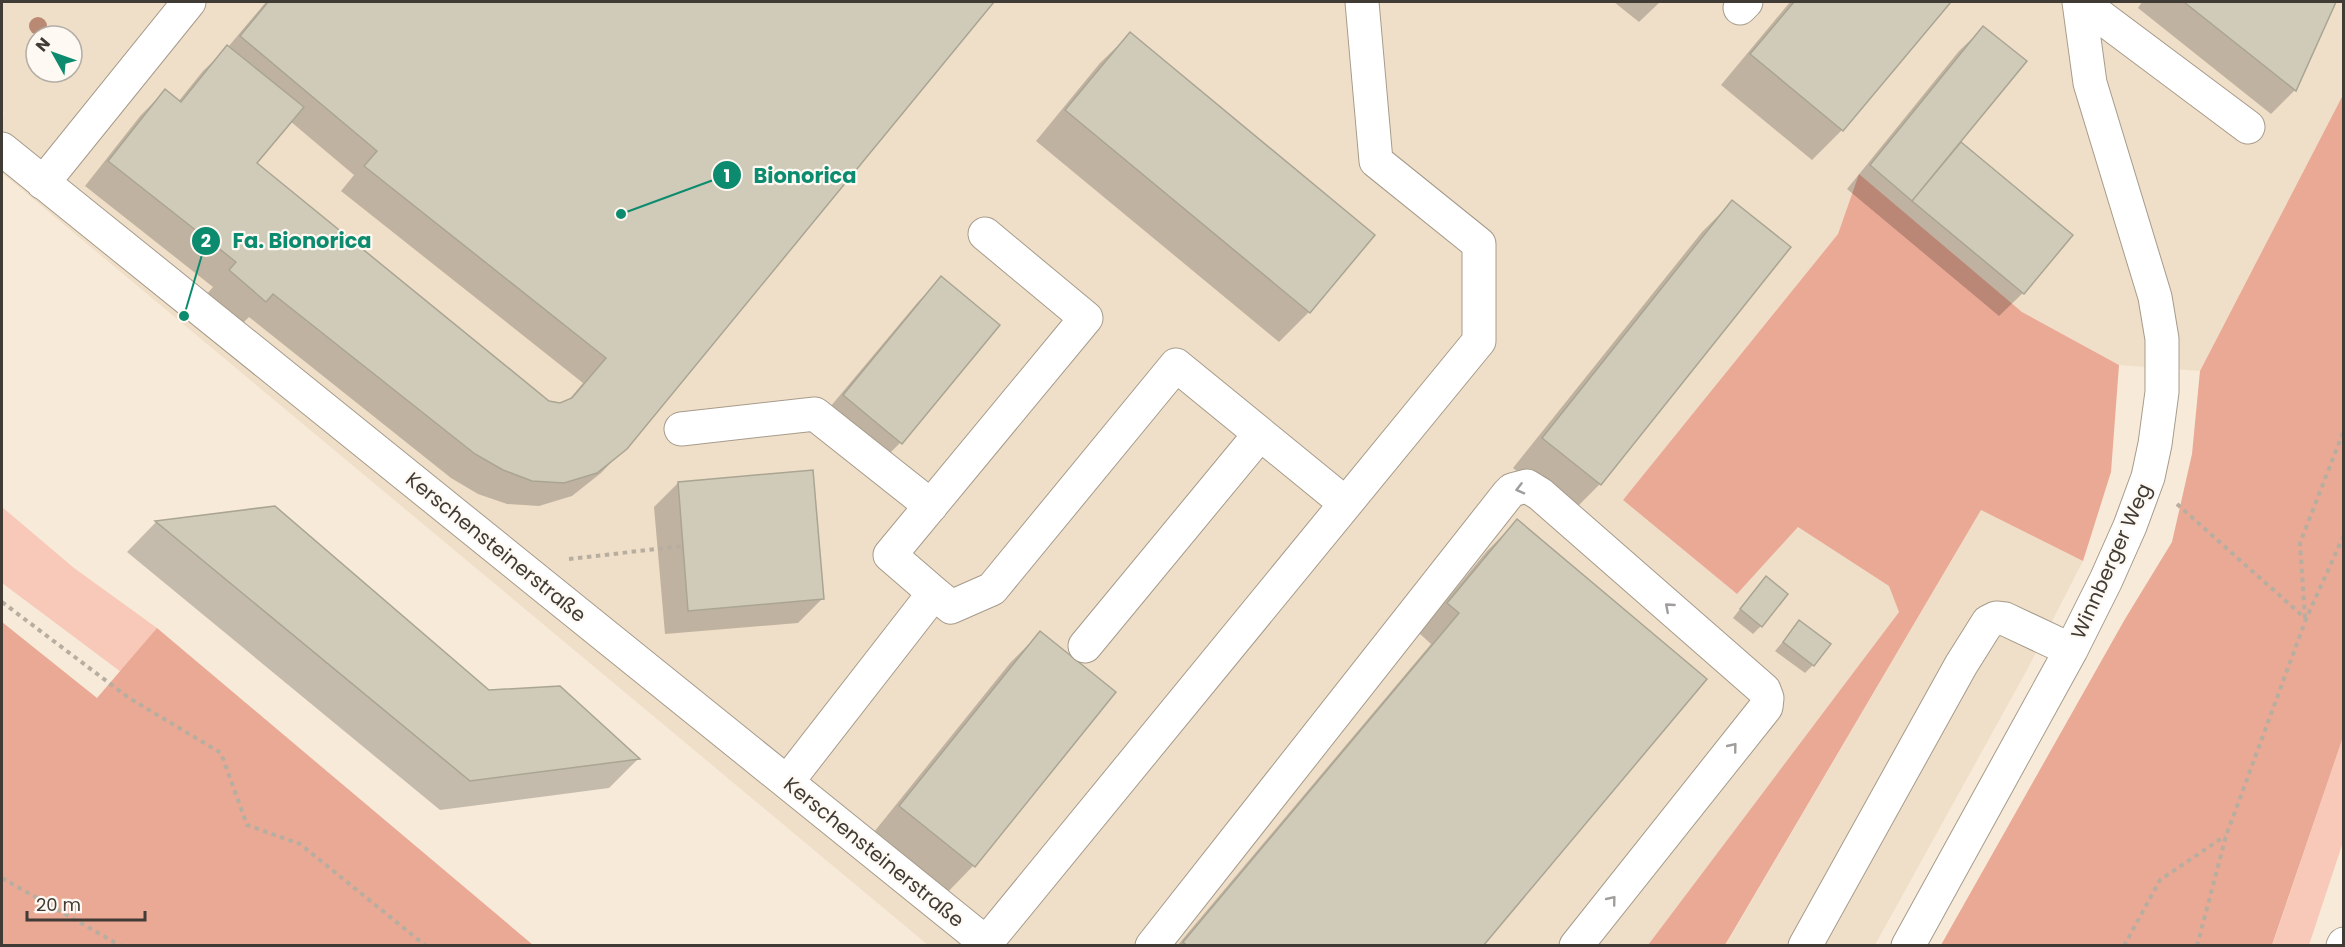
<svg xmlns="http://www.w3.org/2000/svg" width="2345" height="947" font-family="Poppins,sans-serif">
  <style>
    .built { fill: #f0dfc8; fill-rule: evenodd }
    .green { fill: #f8c8b9 }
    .forest { fill: #e9a995 }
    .shadow { fill: #0003; fill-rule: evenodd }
    .building { fill: #cfcbb8; stroke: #aaa593; stroke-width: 1.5 }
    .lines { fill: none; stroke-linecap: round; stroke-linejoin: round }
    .minor-casing { stroke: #a69b8b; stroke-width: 35 }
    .major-casing { stroke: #a69b8b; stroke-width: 35 }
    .path { stroke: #b8aea0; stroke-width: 4; stroke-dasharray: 4.5 4.5; stroke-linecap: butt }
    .minor { stroke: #fff; stroke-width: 33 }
    .major { stroke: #fff; stroke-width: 33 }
    .tree { fill: #b98974 }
    .oneway { stroke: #a09d9a }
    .labels { text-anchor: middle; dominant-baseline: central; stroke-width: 4.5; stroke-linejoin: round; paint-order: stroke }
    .street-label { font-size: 20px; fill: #403b34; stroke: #fef9f2 }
    .leader { fill: none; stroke: #0c8b6f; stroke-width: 2 }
    .callout-dot { fill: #0c8b6f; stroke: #fef9f2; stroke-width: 2 }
    .mark-label { font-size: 18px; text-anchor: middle; font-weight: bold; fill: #fff }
    .callout-label { font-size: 21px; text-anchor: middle; font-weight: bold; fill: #0c8b6f; stroke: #fef9f2; stroke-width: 4.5; stroke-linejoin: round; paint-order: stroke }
  </style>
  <rect width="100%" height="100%" fill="#f7ead9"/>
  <path class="built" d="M 2,2 L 2343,2 L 2344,95 L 2200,371 L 2119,365 L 2022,312 L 1859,174 L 1838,234 L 1623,500 L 1737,594 L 1798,527 L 1890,586 L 1899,612 L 1648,945 L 929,946 L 2,173 L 2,118 L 4,114 L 2,112 ZM 36,36 L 72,36 L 72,72 L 36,72 Z
    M 1981,510 L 2083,561 L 2027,670 L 1875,945 L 1725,946 Z"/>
  <path class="green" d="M 2,507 L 74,568 L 157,628 L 121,672 L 2,583 Z
    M 2343,737 L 2343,842 L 2309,945 L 2272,946 Z"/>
  <path class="forest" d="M 2343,95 L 2343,737 L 2272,945 L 1941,945 L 2125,619 L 2172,542 L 2192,454 L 2200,371 Z
    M 1859,174 L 2022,312 L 2119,365 L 2111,472 L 2083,561 L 1981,510 L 1725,945 L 1648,945 L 1899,612 L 1889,586 L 1798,527 L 1737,594 L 1623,500 L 1838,234 Z
    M 2,622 L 97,698 L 157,628 L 533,945 L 2,945 Z"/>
  <path class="shadow" d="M 266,2 L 993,2 L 625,448 L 601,473 L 572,496 L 539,506 L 507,504 L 478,494 L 451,478 L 249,317 L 241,325 L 206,295 L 213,287 L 85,186 L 141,115 L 165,91 L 178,102 L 203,71 L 228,47 ZM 290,121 L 354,175 L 341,191 L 583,383 L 567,402 L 560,404 L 549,403 L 255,164 Z
    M 1614,2 L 1660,2 L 1639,22 Z
    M 1790,2 L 1949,2 L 1842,130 L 1812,160 L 1721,85 Z
    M 2142,2 L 2334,2 L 2295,90 L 2271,114 L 2138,8 Z
    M 1983,28 L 1959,143 L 2071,236 L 2023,293 L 1999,316 L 1847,189 L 1959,51 Z
    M 1130,34 L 1309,312 L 1279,342 L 1036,141 L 1100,63 Z
    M 1732,202 L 1600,484 L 1570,514 L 1513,468 L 1702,232 Z
    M 942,278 L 901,442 L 877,466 L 820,419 L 918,302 Z
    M 678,483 L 822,599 L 798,623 L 665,634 L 654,507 Z
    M 274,508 L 488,691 L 638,759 L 609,788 L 440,810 L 127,552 L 156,522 Z
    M 1517,521 L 1481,946 L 1177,946 L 1431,644 L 1419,633 L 1487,551 Z
    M 1758,586 L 1761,626 L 1753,634 L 1733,618 Z
    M 1799,622 L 1813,665 L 1805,673 L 1775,651 Z
    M 1040,633 L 1114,692 L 973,866 L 944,896 L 870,837 L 1010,663 Z"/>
  <path class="building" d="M 268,2 L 994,2 L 627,449 L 597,473 L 564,483 L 532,481 L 503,470 L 475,454 L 273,294 L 266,302 L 229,270 L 236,262 L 108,161 L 165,89 L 181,102 L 227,45 L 304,107 L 257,163 L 549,401 L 560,403 L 572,398 L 606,358 L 364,166 L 377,151 L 240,36 Z
    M 1794,2 L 1951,2 L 1843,131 L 1750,54 Z
    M 2184,2 L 2336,2 L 2296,91 Z
    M 1983,26 L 2027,61 L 1912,201 L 1870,165 Z
    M 1130,32 L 1375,235 L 1310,313 L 1065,110 Z
    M 1961,142 L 2073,235 L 2024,294 L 1912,201 Z
    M 1732,200 L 1791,247 L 1601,485 L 1542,438 Z
    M 941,276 L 1000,325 L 902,444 L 843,395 Z
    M 813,470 L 824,599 L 688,611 L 678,482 Z
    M 275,506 L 489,690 L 560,686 L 640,759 L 470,781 L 155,521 Z
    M 1517,519 L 1707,679 L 1483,946 L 1187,946 L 1183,942 L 1459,613 L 1447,603 Z
    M 1766,576 L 1788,594 L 1762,627 L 1740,609 Z
    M 1799,620 L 1831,644 L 1814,666 L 1783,642 Z
    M 1040,631 L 1116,692 L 975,867 L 899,806 Z"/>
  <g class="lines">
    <defs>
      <path id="minor" d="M 2081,2 L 2248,127
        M 1740,8 L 1746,2
        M 2,149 L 990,946
        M 43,183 L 189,2
        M 681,429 L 815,414 L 931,506
        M 934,593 L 951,607 L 992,589 L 1176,365 L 1345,503
        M 1085,646 L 1260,434
        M 787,782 L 934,593 L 890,555 L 1086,318 L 985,234
        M 986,943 L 1479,341 L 1479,244 L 1376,161 L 1362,2
        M 1152,946 L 1508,494 L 1512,490 L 1527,486 L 1540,494 L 1764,690 L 1767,698 L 1766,707 L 1576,946
        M 1805,946 L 1961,665 L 1988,622 L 1996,618 L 2005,619 L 2071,650
        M 1908,946 L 2071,650 L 2106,580 L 2130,526 L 2148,477 L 2155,444 L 2162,392 L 2162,339 L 2155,297 L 2090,83 L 2079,2"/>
      <path id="major" d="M 2343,946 L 2344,944"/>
    </defs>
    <use href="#minor" class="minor-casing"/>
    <use href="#major" class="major-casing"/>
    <path class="path" d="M 2177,504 L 2306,619
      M 569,559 L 683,546
      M 2,602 L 129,698 L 221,753 L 247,825 L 300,844 L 426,946
      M 2305,618 L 2300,543 L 2344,430
      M 2,878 L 121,946
      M 2124,946 L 2160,880 L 2225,836
      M 2197,946 L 2226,836 L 2306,619 L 2344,535"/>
    <use href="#minor" class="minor"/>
    <use href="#major" class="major"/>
  </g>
  <circle class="tree" cx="38" cy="26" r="9"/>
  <defs><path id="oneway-chevron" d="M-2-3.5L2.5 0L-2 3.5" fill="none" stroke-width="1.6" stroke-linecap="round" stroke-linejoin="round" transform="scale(1.5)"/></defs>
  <g class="oneway">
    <use href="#oneway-chevron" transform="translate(1520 489) rotate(166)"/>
    <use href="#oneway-chevron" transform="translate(1669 607) rotate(-139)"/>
    <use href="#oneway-chevron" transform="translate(1733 747) rotate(-51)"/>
    <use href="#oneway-chevron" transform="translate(1612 900) rotate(-51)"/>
  </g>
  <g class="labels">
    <g class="street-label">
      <text transform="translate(496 547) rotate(39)">Kerschensteinerstraße</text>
      <text transform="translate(2111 561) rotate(-66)">Winnberger Weg</text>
      <text transform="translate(874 852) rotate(39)">Kerschensteinerstraße</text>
    </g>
  </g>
  <path class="leader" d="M621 214L727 175M184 316L206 241"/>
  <g class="callout-dot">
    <circle cx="621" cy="214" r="6"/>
    <circle cx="184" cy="316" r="6"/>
    <circle cx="727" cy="175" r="15"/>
    <circle cx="206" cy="241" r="15"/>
  </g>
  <g class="mark-label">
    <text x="727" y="182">1</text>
    <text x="206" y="247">2</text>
  </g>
  <g class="callout-label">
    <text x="805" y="183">Bionorica</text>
    <text x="302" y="248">Fa. Bionorica</text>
  </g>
  <rect width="2345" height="947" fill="none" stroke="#403b34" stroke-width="6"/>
  <g transform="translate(54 54) rotate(310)"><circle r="28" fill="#fef9f2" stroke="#b2ada6" stroke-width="1.5"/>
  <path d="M0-4.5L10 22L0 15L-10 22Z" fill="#0c8b6f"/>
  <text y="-9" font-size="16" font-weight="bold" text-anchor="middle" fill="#403b34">N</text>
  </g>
  <path d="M27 911v9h118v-9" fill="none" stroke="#403b34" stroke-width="3"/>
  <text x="36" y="911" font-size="18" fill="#403b34" stroke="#fef9f2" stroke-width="4.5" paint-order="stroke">20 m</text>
</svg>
